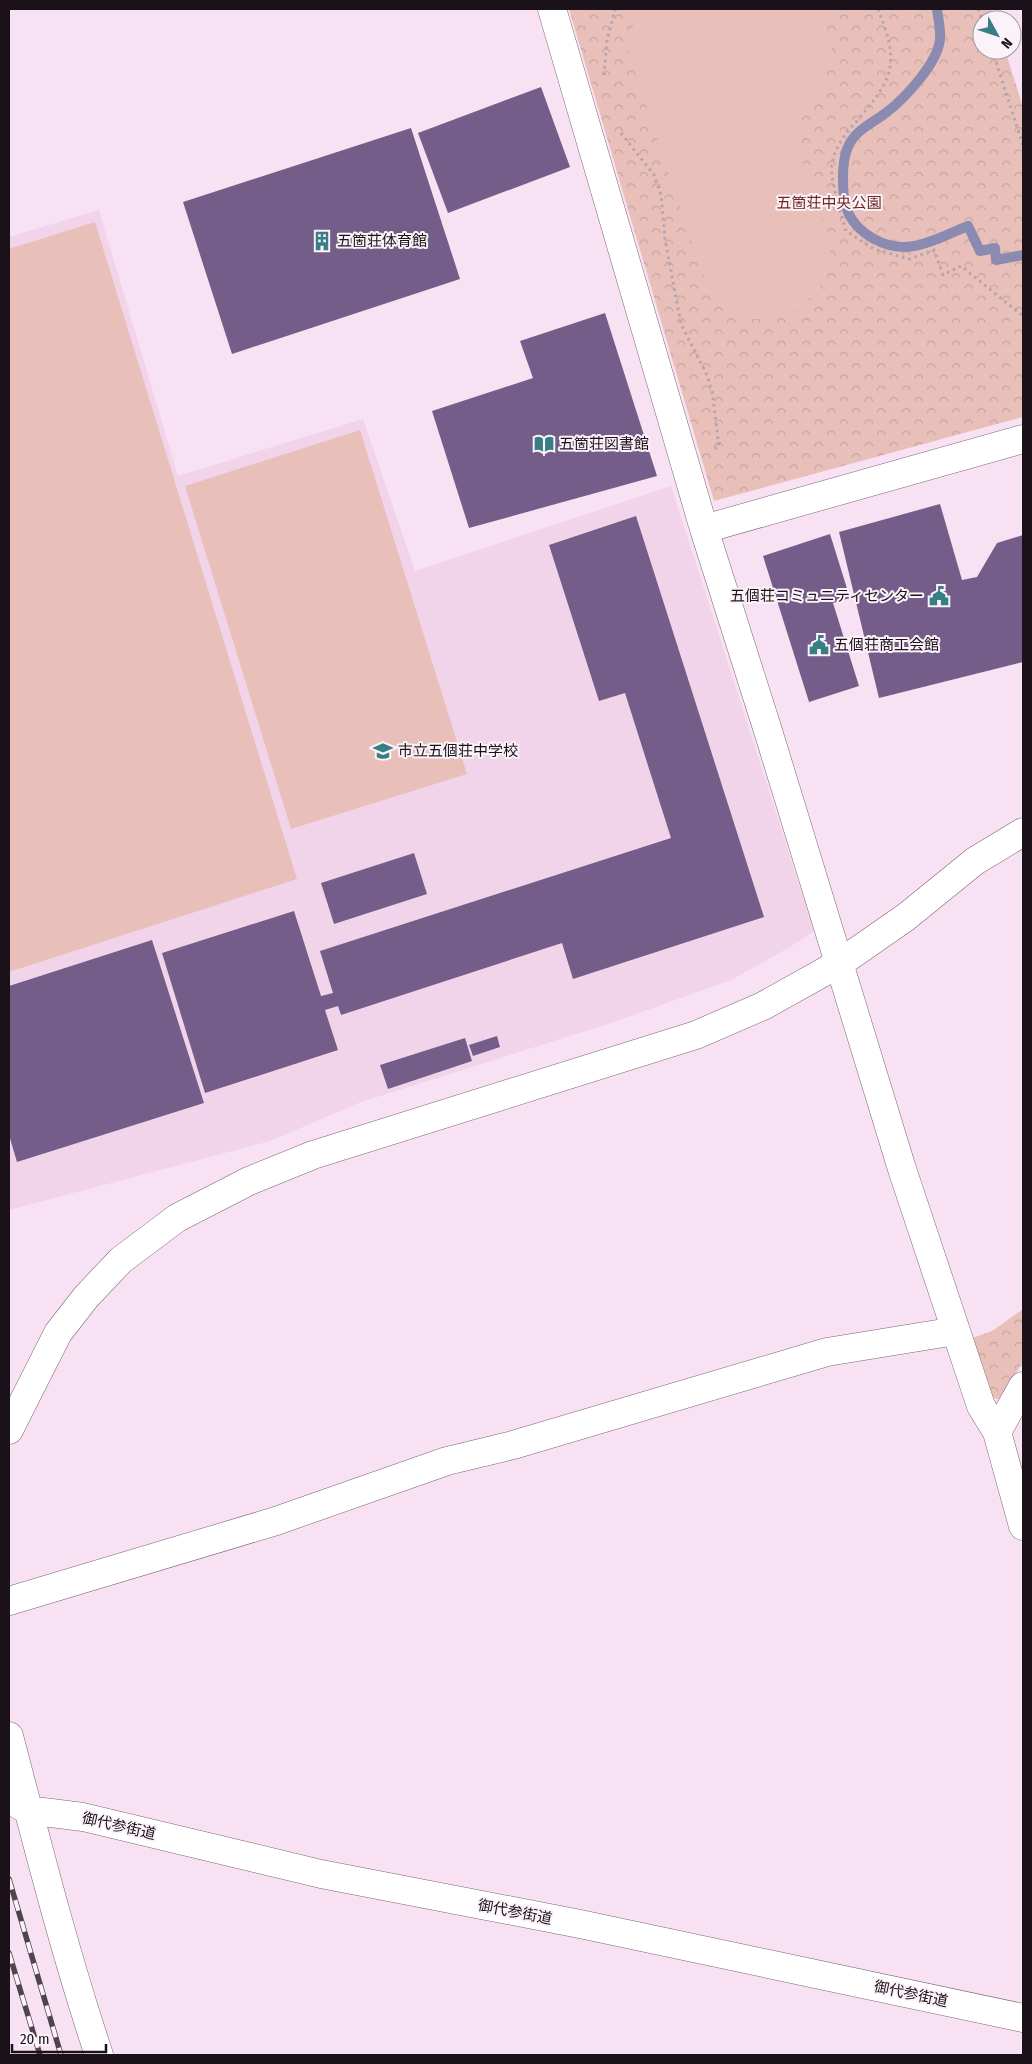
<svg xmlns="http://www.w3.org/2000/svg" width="1032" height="2064" font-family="'Fira Sans Condensed','Noto Sans JP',sans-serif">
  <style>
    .built { fill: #f2d4ea }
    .forest { fill: url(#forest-crowns) }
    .pitch { fill: #e8c0b9 }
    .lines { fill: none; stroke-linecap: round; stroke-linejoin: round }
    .stream { stroke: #8b8bb2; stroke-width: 10 }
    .building { fill: #755d89 }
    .minor-casing { stroke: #7a6675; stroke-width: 29 }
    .path { stroke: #b5a3b0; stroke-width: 3; stroke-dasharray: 2.5 4; stroke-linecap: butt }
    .minor { stroke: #fff; stroke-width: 28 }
    .rail-casing { stroke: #4f444d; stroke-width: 5.5 }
    .rail { stroke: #fcf3fa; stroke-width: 4; stroke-dasharray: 11; stroke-linecap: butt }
    .labels { text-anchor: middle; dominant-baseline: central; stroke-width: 4; stroke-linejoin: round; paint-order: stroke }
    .park-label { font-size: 15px; fill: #6e2620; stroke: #fcf3fa }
    .poi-label { font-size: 15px; fill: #1a1218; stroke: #fcf3fa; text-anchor: start }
    .street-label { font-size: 15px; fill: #1a1218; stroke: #fcf3fa }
  </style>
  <defs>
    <pattern id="forest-crowns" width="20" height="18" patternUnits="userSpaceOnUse" patternTransform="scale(1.25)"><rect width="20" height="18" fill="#e8c0b9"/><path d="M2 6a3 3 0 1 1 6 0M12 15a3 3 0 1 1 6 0" fill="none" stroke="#c6a49e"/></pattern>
  </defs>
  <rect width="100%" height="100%" fill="#f8e1f2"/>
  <path class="built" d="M 99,210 L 178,476 L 363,419 L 415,571 L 671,486 L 814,931 L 790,947 L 731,980 L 611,1023 L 361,1102 L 270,1141 L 9,1210 L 9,237 Z"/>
  <path class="forest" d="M 569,9 L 991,9 L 995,20 L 982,20 L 982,50 L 1005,50 L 1023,107 L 1023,417 L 714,501 Z
    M 1022,1310 L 1023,1310 L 1023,1362 L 1000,1399 L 985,1397 L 967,1340 L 992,1331 Z"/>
  <path class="pitch" d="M 640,9 L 821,9 L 822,11 L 832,50 L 825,83 L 815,100 L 803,114 L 795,142 L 831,245 L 824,281 L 800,309 L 780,318 L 755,319 L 734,308 L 713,294 L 701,270 L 626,45 Z
    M 95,222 L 297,879 L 9,972 L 9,249 Z
    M 360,430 L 467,774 L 291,829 L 185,486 Z"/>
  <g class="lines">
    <path class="stream" d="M 937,9 C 938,18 941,30 940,39 C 938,63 905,98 887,112 C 873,123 855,130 848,147 C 844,156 843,168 843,177 C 843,187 843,198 846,207 C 855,234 887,251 914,246 C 932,243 950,233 968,226 L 980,251 L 995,248 L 996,260 L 1023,255"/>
  </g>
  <path class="building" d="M 541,87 L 570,167 L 448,213 L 418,133 Z
    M 411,128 L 460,279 L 232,354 L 183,202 Z
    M 605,313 L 657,476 L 469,528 L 432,411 L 533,378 L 520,341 Z
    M 940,504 L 962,580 L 977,577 L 997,543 L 1023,535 L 1023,662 L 879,698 L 839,532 Z
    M 636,516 L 764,917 L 573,979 L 562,943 L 341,1015 L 338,1006 L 325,1010 L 338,1050 L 205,1093 L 162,953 L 294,911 L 321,996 L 333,993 L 320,951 L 671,838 L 625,693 L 599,701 L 549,545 Z
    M 830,534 L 850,598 L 833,603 L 859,686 L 809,702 L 763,556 Z
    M 414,853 L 427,894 L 334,924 L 321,883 Z
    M 152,940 L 204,1103 L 17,1162 L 9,1135 L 9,986 Z
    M 497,1036 L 500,1047 L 473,1056 L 469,1045 Z
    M 465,1038 L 472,1061 L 388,1089 L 380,1065 Z"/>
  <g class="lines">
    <defs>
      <path id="minor" d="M 552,9 L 704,529 L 769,734 L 902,1169 L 981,1406 L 997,1432
        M 704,529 L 1023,439
        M 1023,1386 L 997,1432 L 1023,1526
        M 9,1430 L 58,1333 L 86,1297 L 121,1260 L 177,1218 L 249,1181 L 313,1155 L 696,1035 L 763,1006 L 840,963 L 906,917 L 975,861 L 1023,832
        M 9,1601 L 276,1521 L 447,1461 L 513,1445 L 827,1352 L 956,1331
        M 9,1736 C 37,1843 64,1950 99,2055
        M 9,1799 L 27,1810 L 83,1817 L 321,1874 L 580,1924 L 1023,2018"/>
    </defs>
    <use href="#minor" class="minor-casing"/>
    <path class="path" d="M 878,9 C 900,64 894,78 856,122 C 845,134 835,147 832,164 C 829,177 842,217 846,231 L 874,249 L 909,259 L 934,250 L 943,275 L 961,266 L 1023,316
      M 978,9 L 982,20
      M 992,50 L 1023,145
      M 604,75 L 607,41 L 615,9
      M 621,133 L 654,175 L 661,195 L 665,239 L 681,324 L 706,373 L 712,390 L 719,447 L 711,449"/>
    <use href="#minor" class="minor"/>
    <defs>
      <path id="rail" d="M 9,1879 L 61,2055
        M 9,1953 L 40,2055"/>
    </defs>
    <use href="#rail" class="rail-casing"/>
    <use href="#rail" class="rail"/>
  </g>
  <defs>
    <symbol id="building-bare" viewBox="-9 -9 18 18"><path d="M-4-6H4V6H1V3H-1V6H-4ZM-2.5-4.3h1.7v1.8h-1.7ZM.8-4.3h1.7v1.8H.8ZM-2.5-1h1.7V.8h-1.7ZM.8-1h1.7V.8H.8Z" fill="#367f85" stroke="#fcf3fa" stroke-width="2.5" paint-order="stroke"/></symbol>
    <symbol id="library-bare" viewBox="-9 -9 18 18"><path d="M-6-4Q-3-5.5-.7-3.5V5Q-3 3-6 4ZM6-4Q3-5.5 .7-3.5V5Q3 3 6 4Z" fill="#367f85" stroke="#fcf3fa" stroke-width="2.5" paint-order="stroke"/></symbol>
    <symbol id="civic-bare" viewBox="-9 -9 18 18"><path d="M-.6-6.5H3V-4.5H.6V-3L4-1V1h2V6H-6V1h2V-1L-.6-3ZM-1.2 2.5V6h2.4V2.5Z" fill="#367f85" stroke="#fcf3fa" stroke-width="2.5" paint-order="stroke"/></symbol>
    <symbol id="school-bare" viewBox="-9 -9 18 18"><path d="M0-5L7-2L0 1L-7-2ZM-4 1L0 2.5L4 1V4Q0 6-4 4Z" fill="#367f85" stroke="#fcf3fa" stroke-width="2.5" paint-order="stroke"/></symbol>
  </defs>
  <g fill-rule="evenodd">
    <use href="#building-bare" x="308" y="227" width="28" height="28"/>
    <use href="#library-bare" x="530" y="430" width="28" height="28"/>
    <use href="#civic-bare" x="925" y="582" width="28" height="28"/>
    <use href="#civic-bare" x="805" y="631" width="28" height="28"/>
    <use href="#school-bare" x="369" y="737" width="28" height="28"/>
  </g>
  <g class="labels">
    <g class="park-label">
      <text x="829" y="203">五箇荘中央公園</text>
    </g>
    <g class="poi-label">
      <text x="337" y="241">五箇荘体育館</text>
      <text x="559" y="444">五箇荘図書館</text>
      <text x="924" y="596" text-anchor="end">五個荘コミュニティセンター</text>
      <text x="834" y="645">五個荘商工会館</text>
      <text x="398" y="751">市立五個荘中学校</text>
    </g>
    <g class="street-label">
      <text transform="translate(119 1826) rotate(13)">御代参街道</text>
      <text transform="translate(515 1912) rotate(11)">御代参街道</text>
      <text transform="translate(911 1994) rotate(12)">御代参街道</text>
    </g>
  </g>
  <rect width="1032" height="2064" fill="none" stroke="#1a1218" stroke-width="20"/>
  <g transform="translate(997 35) rotate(130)"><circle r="24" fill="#fcf3fa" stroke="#a299a0"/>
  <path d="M0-4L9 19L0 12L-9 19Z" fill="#367f85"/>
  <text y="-8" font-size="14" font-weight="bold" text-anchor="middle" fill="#1a1218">N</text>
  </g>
  <path d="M12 2044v8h94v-8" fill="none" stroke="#1a1218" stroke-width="2.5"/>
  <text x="20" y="2044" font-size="15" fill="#1a1218" stroke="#fcf3fa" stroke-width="4" paint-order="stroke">20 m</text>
</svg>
